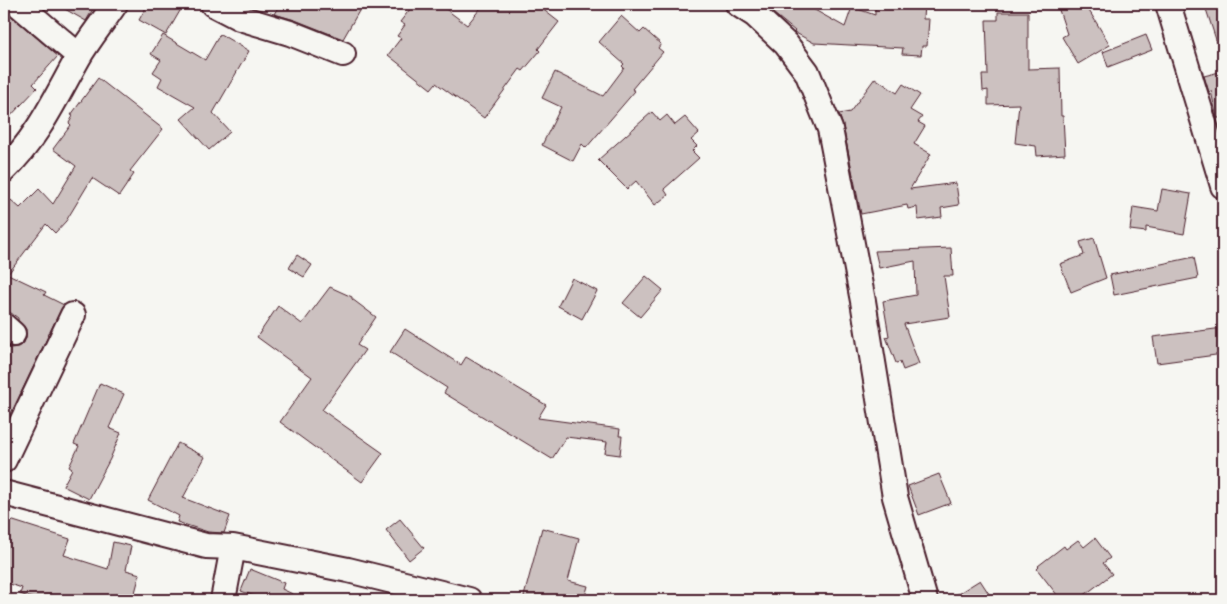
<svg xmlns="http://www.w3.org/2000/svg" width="1227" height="604" font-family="'Balsamiq Sans',sans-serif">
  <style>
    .building { fill: #ccc1c0; stroke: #4a1f2b }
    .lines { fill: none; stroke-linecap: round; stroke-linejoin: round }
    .minor-casing { stroke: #4a1f2b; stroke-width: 28 }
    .minor { stroke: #f6f6f2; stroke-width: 24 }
  </style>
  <rect width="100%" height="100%" fill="#f6f6f2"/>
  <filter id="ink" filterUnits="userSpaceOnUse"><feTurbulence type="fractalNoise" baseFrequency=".02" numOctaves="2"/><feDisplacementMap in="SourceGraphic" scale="10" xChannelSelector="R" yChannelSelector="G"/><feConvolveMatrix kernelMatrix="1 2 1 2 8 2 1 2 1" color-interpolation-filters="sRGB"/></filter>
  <g filter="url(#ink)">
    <path class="building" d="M 4,4 L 9,14 L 58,56 L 33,84 L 37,88 L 4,123 Z
      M 56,4 L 96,4 L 86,21 Z
      M 148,4 L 184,4 L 166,35 L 139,20 Z
      M 280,4 L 363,4 L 343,39 L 295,20 L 274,14 Z
      M 414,4 L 439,4 L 467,25 L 484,4 L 536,4 L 559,22 L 538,49 L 540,51 L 523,71 L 520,69 L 484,118 L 436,83 L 431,89 L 388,55 L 401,38 L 397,36 L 405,25 L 400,22 Z
      M 779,4 L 804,4 L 845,27 L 852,7 L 875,15 L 875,4 L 924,4 L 923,19 L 929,19 L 927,46 L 922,46 L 921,55 L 902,54 L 903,48 L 814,43 L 794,32 L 795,31 L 773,13 Z
      M 1057,4 L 1085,4 L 1110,45 L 1078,64 L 1062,37 L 1067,34 Z
      M 1213,4 L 1223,4 L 1223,52 L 1220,52 L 1205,6 Z
      M 998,12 L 1028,12 L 1028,69 L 1060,68 L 1061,116 L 1063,116 L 1065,154 L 1037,156 L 1036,146 L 1015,143 L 1019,104 L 988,105 L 988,90 L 983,91 L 982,75 L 988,75 L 986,20 L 998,20 Z
      M 621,16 L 640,33 L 644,29 L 661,44 L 658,48 L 663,52 L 632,89 L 635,91 L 586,148 L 582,144 L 573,161 L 542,145 L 561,107 L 542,98 L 555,72 L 603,96 L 624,68 L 622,66 L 624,64 L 599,42 Z
      M 220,34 L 249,51 L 213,113 L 230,132 L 209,150 L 181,119 L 195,107 L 158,86 L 162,78 L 153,72 L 161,60 L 151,54 L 163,35 L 205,60 Z
      M 1146,35 L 1152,50 L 1108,67 L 1103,52 Z
      M 1223,71 L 1223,118 L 1217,118 L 1211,91 L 1209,92 L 1204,76 Z
      M 98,78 L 163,129 L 130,171 L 134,174 L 119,196 L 92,178 L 66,221 L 55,233 L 46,224 L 8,274 L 46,292 L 44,295 L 64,305 L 61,309 L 8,420 L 4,417 L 4,351 L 6,346 L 11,348 L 18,347 L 24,343 L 26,336 L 26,329 L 18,320 L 18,318 L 4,308 L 4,208 L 11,200 L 20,208 L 39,189 L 53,204 L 76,166 L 53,149 L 71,125 L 69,123 L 73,116 L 71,115 Z
      M 875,78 L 897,93 L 903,84 L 920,95 L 910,110 L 922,117 L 918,122 L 925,126 L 914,144 L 931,154 L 910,189 L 956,183 L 959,205 L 941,208 L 942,217 L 918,220 L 917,207 L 908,209 L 907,205 L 861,214 L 843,126 L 839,114 L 850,112 Z
      M 652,112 L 660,121 L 667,115 L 675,125 L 685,117 L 699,133 L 691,140 L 697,146 L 692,151 L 699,158 L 664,189 L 668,195 L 655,205 L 636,181 L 627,189 L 598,160 Z
      M 1162,189 L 1191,194 L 1184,234 L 1146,227 L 1146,232 L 1130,230 L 1133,207 L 1158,211 Z
      M 1094,238 L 1106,278 L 1071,292 L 1060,264 L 1084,255 L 1080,242 Z
      M 951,248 L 953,276 L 944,276 L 950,317 L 904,324 L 919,364 L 903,370 L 900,362 L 896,363 L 886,337 L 889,336 L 883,301 L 916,295 L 915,261 L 879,268 L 875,251 Z
      M 297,255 L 312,265 L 304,277 L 289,268 Z
      M 1194,257 L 1198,278 L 1114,295 L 1110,275 Z
      M 646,276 L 663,290 L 640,317 L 623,303 Z
      M 572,278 L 597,291 L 582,319 L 558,306 Z
      M 330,287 L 352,297 L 352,299 L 376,317 L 357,345 L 365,350 L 322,410 L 383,453 L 362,482 L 280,422 L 312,377 L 257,337 L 278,306 L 302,324 Z
      M 1223,328 L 1223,354 L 1157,363 L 1153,337 Z
      M 405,329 L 461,365 L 466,357 L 546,405 L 538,418 L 620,429 L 619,436 L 622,436 L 620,455 L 605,453 L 607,442 L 566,437 L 552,459 L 444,393 L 447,388 L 390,352 Z
      M 100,383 L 124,394 L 109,428 L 121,433 L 110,459 L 89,499 L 63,486 L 72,469 L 69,467 L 79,446 L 74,444 Z
      M 178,443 L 205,457 L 183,498 L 230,516 L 224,533 L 208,532 L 177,522 L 179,516 L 148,500 Z
      M 939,474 L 951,503 L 919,515 L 908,486 Z
      M 4,518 L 70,539 L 64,555 L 108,569 L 113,542 L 131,546 L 126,570 L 140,574 L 133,600 L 37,600 L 20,594 L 22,588 L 4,582 Z
      M 400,519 L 424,548 L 409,560 L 386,530 Z
      M 542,528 L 579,538 L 568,581 L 588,586 L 584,600 L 523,600 Z
      M 1095,538 L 1110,558 L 1103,563 L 1112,574 L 1078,600 L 1061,600 L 1037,569 L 1039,567 L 1038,566 L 1064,546 L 1066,549 L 1078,540 L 1084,547 Z
      M 250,569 L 284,583 L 282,589 L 305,600 L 265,600 L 241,591 Z
      M 980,580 L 993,600 L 948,600 Z"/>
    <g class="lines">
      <defs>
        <path id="minor" d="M 18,4 L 79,56
          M 213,4 L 240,18 L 290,33 L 343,54
          M 738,4 L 755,15 L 786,44 L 807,72 L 830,129 L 863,301 L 895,497 L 925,600
          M 1168,4 L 1223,186
          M 4,170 C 37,139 56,97 78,58 C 89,39 103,22 115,4
          M 4,326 L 13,334
          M 4,460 L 73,315
          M 4,493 L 206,546 L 233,547 L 348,570 L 469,600
          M 223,600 L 233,547"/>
      </defs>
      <use href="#minor" class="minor-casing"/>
      <use href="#minor" class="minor"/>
    </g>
  </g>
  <rect width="1227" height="604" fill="none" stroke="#f6f6f2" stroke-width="20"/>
  <rect x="10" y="10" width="1207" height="584" fill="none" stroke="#4a1f2b" stroke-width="2" filter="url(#ink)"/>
</svg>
